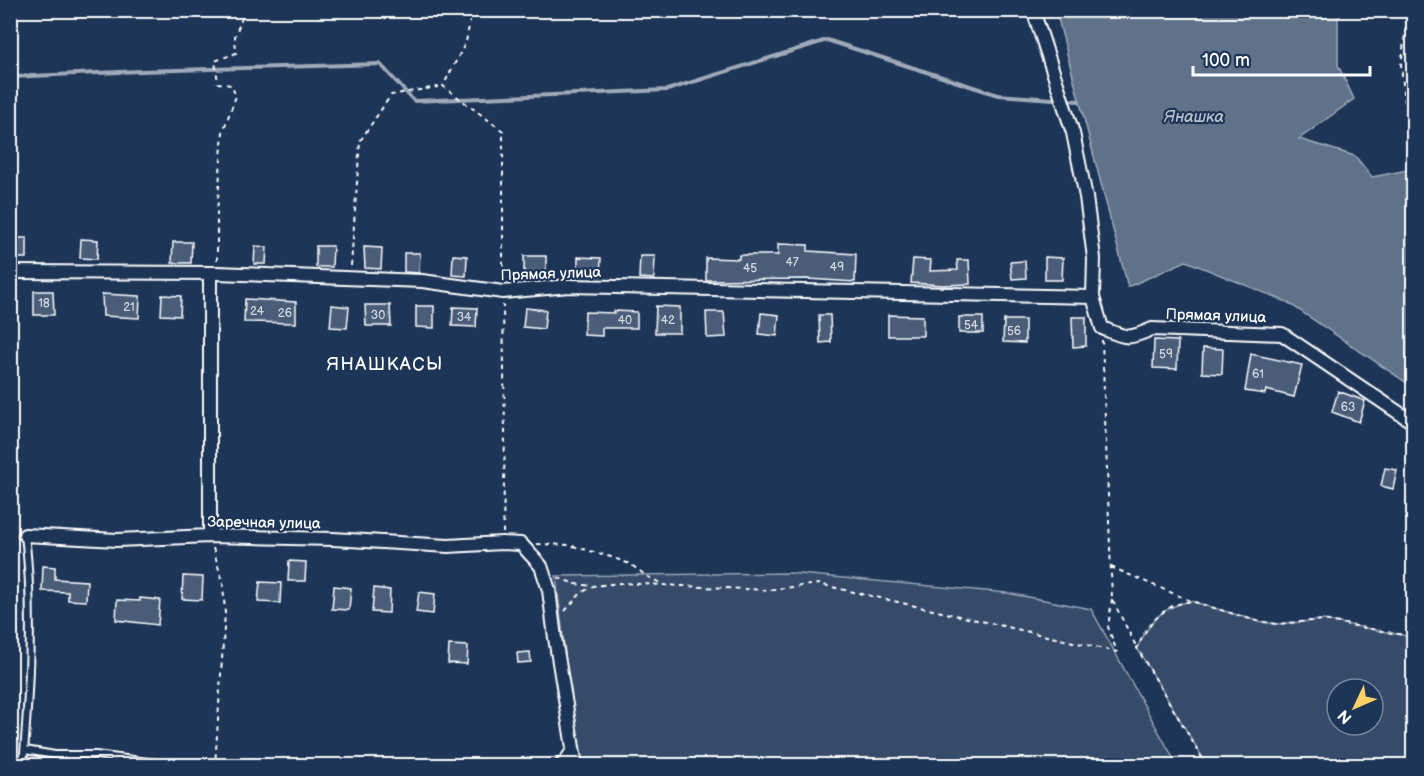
<svg xmlns="http://www.w3.org/2000/svg" width="1424" height="776" font-family="'Balsamiq Sans',sans-serif">
  <style>
    .green { fill: #364b69; stroke: #9aa5b4; stroke-width: 1.5; fill-rule: evenodd }
    .water { fill: #617289; stroke: #a0aab8; stroke-width: 1.5 }
    .lines { fill: none; stroke-linecap: round; stroke-linejoin: round }
    .stream { stroke: #a0aab8; stroke-width: 4 }
    .building { fill: #4a5d79; stroke: #fff; stroke-width: 1.5 }
    .service-casing { stroke: #fff; stroke-width: 10 }
    .minor-casing { stroke: #fff; stroke-width: 16 }
    .path { stroke: #fff; stroke-width: 2; stroke-dasharray: 4.5 4.5; stroke-linecap: butt }
    .service { stroke: #1d3557; stroke-width: 6 }
    .minor { stroke: #1d3557; stroke-width: 12 }
    .labels { text-anchor: middle; dominant-baseline: central; stroke-width: 4.5; stroke-linejoin: round; paint-order: stroke }
    .number-label { font-size: 12px; fill: #d2d6de }
    .street-label { font-size: 15px; fill: #fff; stroke: #1d3557 }
    .water-label { font-size: 16px; font-style: italic; fill: #b8c0ca; stroke: #1d3557 }
    .quarter-label { font-size: 18px; letter-spacing: 1.5px; fill: #fff; stroke: #1d3557 }
  </style>
  <rect width="100%" height="100%" fill="#1d3557"/>
  <filter id="ink" filterUnits="userSpaceOnUse"><feTurbulence type="fractalNoise" baseFrequency=".0167" numOctaves="2"/><feDisplacementMap in="SourceGraphic" scale="12" xChannelSelector="R" yChannelSelector="G"/><feConvolveMatrix kernelMatrix="1 2 1 2 8 2 1 2 1" color-interpolation-filters="sRGB"/></filter>
  <g filter="url(#ink)">
    <path class="green" d="M 789,573 L 1007,593 L 1091,609 L 1177,765 L 578,765 L 556,576 Z
      M 1191,601 L 1257,621 L 1277,624 L 1323,620 L 1413,637 L 1413,765 L 1207,765 L 1137,648 C 1150,621 1161,607 1191,601 ZM 1337,689 L 1373,689 L 1373,725 L 1337,725 Z"/>
    <path class="water" d="M 1056,11 L 1345,11 L 1338,18 L 1338,65 L 1354,99 L 1299,139 L 1355,156 L 1372,177 L 1413,169 L 1413,387 L 1287,302 L 1186,261 L 1128,287 Z"/>
    <g class="lines">
      <path class="stream" d="M 10,77 L 141,71 L 380,64 L 414,101 L 667,90 L 827,40 L 998,95 L 1079,101"/>
    </g>
    <path class="building" d="M 10,238 L 27,238 L 27,258 L 10,258 Z
      M 81,239 L 98,240 L 97,259 L 80,258 Z
      M 173,242 L 192,242 L 191,263 L 172,263 Z
      M 778,244 L 808,245 L 808,251 L 856,254 L 855,282 L 807,279 L 706,280 L 706,258 L 739,259 L 739,255 L 778,255 Z
      M 255,246 L 267,247 L 266,264 L 254,264 Z
      M 316,246 L 333,246 L 332,267 L 316,267 Z
      M 364,247 L 382,248 L 381,269 L 365,268 Z
      M 404,253 L 420,253 L 419,273 L 404,272 Z
      M 453,255 L 467,256 L 466,276 L 452,275 Z
      M 524,256 L 546,256 L 546,276 L 524,276 Z
      M 640,256 L 655,256 L 654,279 L 639,278 Z
      M 578,257 L 601,258 L 600,276 L 578,275 Z
      M 1045,257 L 1063,258 L 1062,280 L 1045,280 Z
      M 913,259 L 931,260 L 930,271 L 958,270 L 957,260 L 969,260 L 970,284 L 943,285 L 911,283 Z
      M 1025,261 L 1026,278 L 1012,279 L 1010,262 Z
      M 34,291 L 53,291 L 54,315 L 34,315 Z
      M 102,294 L 140,296 L 139,318 L 103,316 Z
      M 162,295 L 181,296 L 180,316 L 161,315 Z
      M 245,299 L 296,302 L 296,323 L 244,322 Z
      M 332,305 L 349,307 L 347,328 L 330,327 Z
      M 365,305 L 390,305 L 391,326 L 366,326 Z
      M 416,306 L 434,306 L 434,328 L 416,327 Z
      M 656,306 L 680,307 L 680,333 L 655,333 Z
      M 453,307 L 477,308 L 476,327 L 452,326 Z
      M 525,308 L 546,310 L 544,329 L 523,327 Z
      M 614,311 L 637,312 L 637,328 L 602,328 L 602,336 L 584,335 L 585,312 L 614,313 Z
      M 706,312 L 724,312 L 726,337 L 707,338 Z
      M 761,313 L 779,315 L 777,336 L 759,334 Z
      M 819,315 L 830,315 L 831,342 L 820,343 Z
      M 888,315 L 923,316 L 923,336 L 888,336 Z
      M 959,317 L 983,317 L 983,333 L 959,333 Z
      M 1072,317 L 1086,317 L 1086,346 L 1073,347 Z
      M 1004,320 L 1025,320 L 1025,343 L 1003,342 Z
      M 1154,340 L 1178,341 L 1177,369 L 1153,368 Z
      M 1203,348 L 1223,349 L 1222,374 L 1202,373 Z
      M 1251,354 L 1302,365 L 1294,397 L 1266,390 L 1265,394 L 1245,391 Z
      M 1338,391 L 1365,401 L 1359,422 L 1332,412 Z
      M 1385,468 L 1397,470 L 1393,489 L 1381,486 Z
      M 289,561 L 306,562 L 305,581 L 288,581 Z
      M 43,566 L 55,567 L 55,579 L 87,581 L 86,601 L 68,600 L 68,592 L 42,591 Z
      M 183,576 L 203,577 L 202,600 L 182,599 Z
      M 260,582 L 281,583 L 280,603 L 258,602 Z
      M 334,586 L 351,588 L 349,610 L 332,609 Z
      M 374,588 L 390,590 L 389,613 L 372,612 Z
      M 419,592 L 435,594 L 433,614 L 416,612 Z
      M 140,598 L 160,600 L 158,625 L 116,620 L 117,600 L 140,601 Z
      M 449,645 L 468,646 L 467,664 L 448,663 Z
      M 530,652 L 531,662 L 518,663 L 517,653 Z"/>
    <g class="lines">
      <defs>
        <path id="service" d="M 25,750 L 55,755 L 96,755 L 178,766
          M 23,766 C 29,690 34,611 25,535"/>
        <path id="minor" d="M 1033,10 L 1073,133 L 1086,197 L 1094,258 L 1093,297 L 1102,328 C 1127,338 1127,340 1152,329 L 1282,334 L 1414,423
          M 10,272 L 217,273 L 422,281 L 503,292 L 569,286 L 1093,297
          M 210,273 L 210,536
          M 25,535 L 117,540 L 210,536 L 333,539 L 448,546 L 502,543 L 521,544 L 541,566 L 549,590 L 555,638 L 576,766
          M 560,766 L 566,761 L 573,750"/>
      </defs>
      <use href="#service" class="service-casing"/>
      <use href="#minor" class="minor-casing"/>
      <path class="path" d="M 466,10 L 471,17
        M 472,10 L 466,42 L 443,86 L 503,131 L 503,281
        M 1403,10 L 1407,18 L 1401,65 L 1410,149 L 1414,149
        M 217,261 L 217,214 L 223,131 L 236,96 L 231,85 L 218,83 L 215,61 L 236,53 L 235,36 L 245,10
        M 351,266 L 360,141 L 391,95 L 443,86
        M 1102,340 L 1112,599 L 1137,648
        M 503,533 L 505,433 L 503,305
        M 537,544 L 569,545 L 611,557 L 630,564 L 648,577 L 663,584
        M 213,548 L 223,584 L 225,613 L 215,766
        M 1111,567 L 1191,601
        M 558,578 L 576,584 L 593,586
        M 1112,599 L 1108,627 L 1117,652
        M 565,611 L 581,593 L 593,586 L 621,583 L 766,590 L 819,584 L 1117,652
        M 1207,766 L 1137,648 L 1146,630 L 1160,614 L 1174,605 L 1191,601 L 1257,621 L 1277,624 L 1323,620 L 1414,637"/>
      <use href="#service" class="service"/>
      <use href="#minor" class="minor"/>
    </g>
  </g>
  <g class="labels">
    <g class="number-label">
      <text x="792" y="262">47</text>
      <text x="837" y="267">49</text>
      <text x="750" y="268">45</text>
      <text x="44" y="303">18</text>
      <text x="129" y="307">21</text>
      <text x="257" y="311">24</text>
      <text x="285" y="313">26</text>
      <text x="378" y="315">30</text>
      <text x="464" y="317">34</text>
      <text x="625" y="320">40</text>
      <text x="668" y="320">42</text>
      <text x="971" y="325">54</text>
      <text x="1014" y="331">56</text>
      <text x="1166" y="354">59</text>
      <text x="1258" y="374">61</text>
      <text x="1348" y="407">63</text>
    </g>
    <g class="street-label">
      <text transform="translate(551 274) rotate(-2)">Прямая улица</text>
      <text transform="translate(1216 316) rotate(2)">Прямая улица</text>
      <text transform="translate(264 523) rotate(1)">Заречная улица</text>
    </g>
    <g class="water-label">
      <text x="1194" y="117">Янашка</text>
    </g>
    <g class="quarter-label">
      <text x="385" y="364">ЯНАШКАСЫ</text>
    </g>
  </g>
  <rect width="1424" height="776" fill="none" stroke="#1d3557" stroke-width="36"/>
  <rect x="18" y="18" width="1388" height="740" fill="none" stroke="#fff" stroke-width="2" filter="url(#ink)"/>
  <g transform="translate(1355 707) rotate(226)"><circle r="28" fill="#1d3557" stroke="#77869a" stroke-width="1.5"/>
  <path d="M0-4.5L10 22L0 15L-10 22Z" fill="#ffd166"/>
  <text y="-9" font-size="16" font-weight="bold" text-anchor="middle" fill="#ffffff">N</text>
  </g>
  <path d="M1193 66v9h177v-9" fill="none" stroke="#ffffff" stroke-width="3"/>
  <text x="1202" y="66" font-size="18" fill="#ffffff" stroke="#1d3557" stroke-width="4.5" paint-order="stroke">100 m</text>
</svg>
